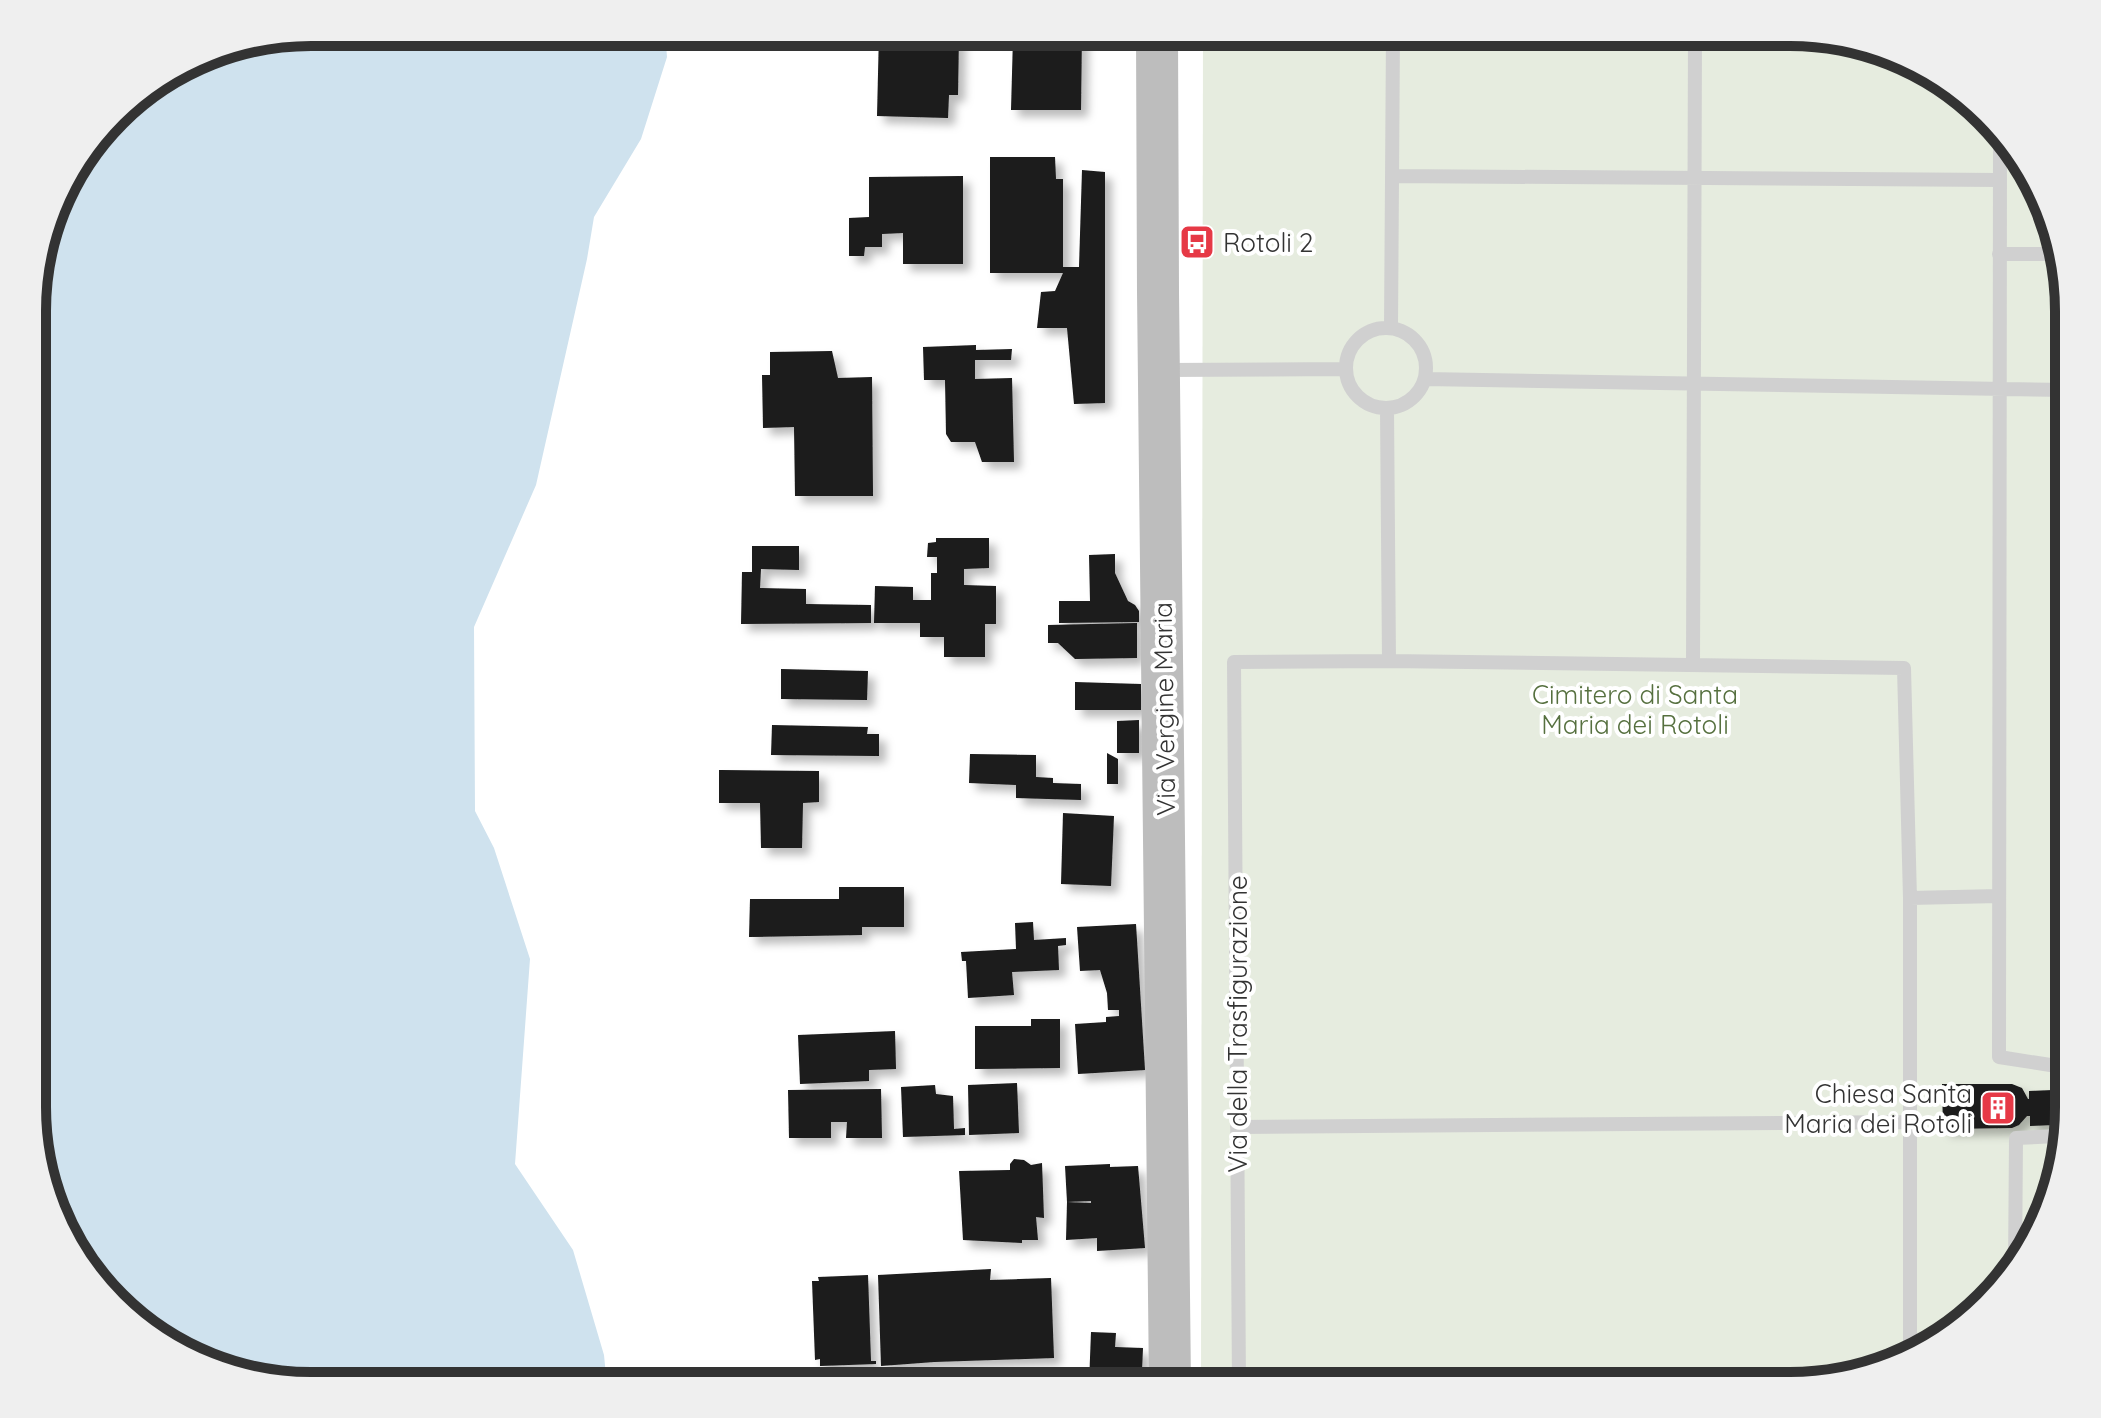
<svg xmlns="http://www.w3.org/2000/svg" width="2101" height="1418" font-family="Quicksand,sans-serif">
  <style>
    .green { fill: #e6ecdf }
    .water { fill: #cfe2ee }
    .building { fill: #1a1a1a; filter: url(#shadow) }
    .lines { fill: none; stroke-linecap: round; stroke-linejoin: round }
    .service { stroke: #d0d0d0; stroke-width: 14 }
    .secondary { stroke: #bdbdbd; stroke-width: 42 }
    .labels { text-anchor: middle; dominant-baseline: central; stroke-width: 8; stroke-linejoin: round; paint-order: stroke }
    .poi-label { font-size: 26px; fill: #333; stroke: #fff; text-anchor: start }
    .park-label { font-size: 26px; fill: #56703f; stroke: #fff }
    .street-label { font-size: 26px; fill: #333; stroke: #fff }
    .rim { fill: none; stroke: #333; stroke-width: 10 }
  </style>
  <defs>
    <filter id="shadow"><feDropShadow dx="7" dy="7" stdDeviation="4" flood-color="#0004"/></filter>
  </defs>
  <rect width="100%" height="100%" fill="#fff"/>
  <path class="green" d="M 1203,32 L 1808,33 L 1880,47 L 1959,89 L 2032,172 L 2068,293 L 2068,1125 L 2054,1197 L 2012,1276 L 1914,1357 L 1790,1386 L 1201,1386 Z"/>
  <path class="water" d="M 311,32 L 665,32 L 667,57 L 641,139 L 594,217 L 587,259 L 536,485 L 474,627 L 475,811 L 494,848 L 530,959 L 515,1164 L 573,1250 L 604,1355 L 607,1386 L 293,1385 L 221,1371 L 142,1329 L 70,1247 L 34,1143 L 34,275 L 61,187 L 127,102 L 205,53 Z"/>
  <path class="building" d="M 879,32 L 897,32 L 897,38 L 959,35 L 958,95 L 949,95 L 948,118 L 877,116 Z
    M 998,32 L 1082,32 L 1081,110 L 1011,110 L 1013,37 L 999,37 Z
    M 990,157 L 1055,157 L 1056,179 L 1063,179 L 1063,267 L 1079,267 L 1082,170 L 1105,172 L 1105,403 L 1074,404 L 1067,328 L 1037,328 L 1041,292 L 1055,291 L 1063,273 L 990,273 Z
    M 963,176 L 963,264 L 903,264 L 903,233 L 882,234 L 882,247 L 865,247 L 864,256 L 849,256 L 849,218 L 869,217 L 869,177 Z
    M 976,345 L 976,350 L 1012,349 L 1011,360 L 975,360 L 975,379 L 1012,378 L 1014,462 L 982,462 L 975,442 L 951,442 L 946,434 L 945,380 L 924,380 L 923,347 Z
    M 832,351 L 838,378 L 872,377 L 873,496 L 795,496 L 794,427 L 763,428 L 762,375 L 770,375 L 770,352 Z
    M 936,538 L 989,538 L 989,568 L 964,569 L 964,585 L 996,586 L 996,624 L 985,624 L 985,657 L 944,657 L 944,637 L 920,637 L 920,623 L 874,623 L 875,586 L 913,587 L 913,600 L 931,600 L 931,573 L 937,573 L 937,557 L 927,557 L 928,543 L 936,542 Z
    M 752,546 L 799,546 L 799,570 L 761,569 L 760,588 L 806,589 L 806,604 L 871,605 L 871,623 L 741,624 L 742,572 L 752,572 Z
    M 1115,554 L 1115,573 L 1128,601 L 1135,605 L 1139,611 L 1139,622 L 1059,623 L 1059,601 L 1090,601 L 1089,555 Z
    M 1137,623 L 1137,658 L 1075,659 L 1058,643 L 1048,643 L 1048,625 Z
    M 781,669 L 868,671 L 867,700 L 781,699 Z
    M 1075,682 L 1141,684 L 1141,710 L 1075,710 Z
    M 1139,720 L 1139,753 L 1117,753 L 1117,721 Z
    M 772,725 L 868,727 L 867,734 L 879,734 L 879,756 L 771,755 Z
    M 1107,753 L 1118,759 L 1118,784 L 1107,784 Z
    M 970,754 L 1036,755 L 1036,777 L 1053,778 L 1053,783 L 1081,784 L 1081,800 L 1016,798 L 1016,785 L 969,783 Z
    M 719,770 L 819,771 L 819,802 L 803,803 L 802,848 L 761,848 L 760,803 L 719,803 Z
    M 1063,813 L 1114,816 L 1111,886 L 1061,884 Z
    M 839,887 L 904,887 L 904,927 L 862,927 L 862,935 L 749,937 L 750,899 L 839,899 Z
    M 1033,922 L 1034,940 L 1066,938 L 1066,945 L 1058,946 L 1059,970 L 1012,972 L 1014,995 L 968,998 L 966,961 L 962,961 L 961,952 L 1016,949 L 1015,923 Z
    M 1136,924 L 1145,1070 L 1078,1074 L 1075,1024 L 1106,1022 L 1106,1017 L 1119,1016 L 1119,1010 L 1108,1010 L 1107,993 L 1100,970 L 1080,971 L 1077,927 Z
    M 1031,1019 L 1060,1019 L 1060,1068 L 975,1069 L 975,1026 L 1031,1026 Z
    M 895,1031 L 896,1069 L 869,1070 L 869,1081 L 800,1084 L 798,1035 Z
    M 1017,1083 L 1019,1133 L 969,1135 L 968,1085 Z
    M 1942,1084 L 2012,1084 L 2022,1088 L 2028,1099 L 2029,1099 L 2029,1091 L 2053,1090 L 2054,1125 L 2030,1126 L 2030,1116 L 2027,1116 L 2019,1125 L 2012,1128 L 1943,1129 Z
    M 935,1085 L 936,1094 L 953,1096 L 954,1129 L 965,1128 L 965,1135 L 903,1137 L 901,1087 Z
    M 881,1089 L 882,1138 L 846,1138 L 847,1122 L 831,1122 L 831,1138 L 789,1138 L 788,1090 Z
    M 1014,1159 L 1024,1160 L 1031,1165 L 1042,1163 L 1044,1218 L 1036,1217 L 1038,1240 L 1022,1240 L 1022,1243 L 963,1240 L 959,1171 L 1010,1170 L 1010,1164 Z
    M 1110,1164 L 1110,1167 L 1138,1166 L 1145,1248 L 1097,1251 L 1097,1238 L 1066,1240 L 1067,1202 L 1091,1203 L 1091,1201 L 1067,1202 L 1065,1166 Z
    M 991,1269 L 990,1280 L 1051,1278 L 1054,1358 L 934,1362 L 881,1366 L 878,1275 Z
    M 868,1275 L 871,1361 L 876,1361 L 876,1364 L 820,1366 L 820,1359 L 815,1360 L 812,1281 L 819,1281 L 818,1277 Z
    M 1091,1332 L 1116,1333 L 1115,1347 L 1143,1348 L 1142,1371 L 1122,1370 L 1121,1385 L 1089,1384 Z"/>
  <g class="lines">
    <path class="service" d="M 2000,135 L 1999,1057 L 2063,1067 L 2068,1079
      M 1392,176 L 1999,180
      M 1999,254 L 2057,254
      M1346 368a40 40 0 1 1 80 0a40 40 0 1 1-80 0Z
      M 1391,328 L 1393,32
      M 1163,370 L 1345,369
      M 1425,379 L 2068,390
      M 1389,661 L 1904,668 L 1910,898 L 1999,896
      M 1693,665 L 1695,33
      M 1237,1127 L 1910,1122 L 1910,898
      M 2015,1270 L 2016,1138 L 2058,1136 L 2067,1119 L 2068,1112
      M 1910,1358 L 1910,1122
      M 1239,1386 L 1234,662 L 1389,661 L 1387,409"/>
    <path class="secondary" d="M 1157,32 L 1158,292 L 1170,1386"/>
  </g>
  <defs>
    <symbol id="bus-square" viewBox="-11 -11 22 22"><rect x="-9" y="-9" width="18" height="18" rx="4" fill="#e63946" stroke="#fff"/><path d="M-5-6H5V4H4V6H2V4H-2V6H-4V4H-5ZM-3.5-4V0h7V-4ZM-3.5 1.2v1.5H-2V1.2ZM2 1.2v1.5H3.5V1.2Z" fill="#fff"/></symbol>
    <symbol id="building-square" viewBox="-11 -11 22 22"><rect x="-9" y="-9" width="18" height="18" rx="4" fill="#e63946" stroke="#fff"/><path d="M-4-6H4V6H1V3H-1V6H-4ZM-2.5-4.3h1.7v1.8h-1.7ZM.8-4.3h1.7v1.8H.8ZM-2.5-1h1.7V.8h-1.7ZM.8-1h1.7V.8H.8Z" fill="#fff"/></symbol>
  </defs>
  <g fill-rule="evenodd">
    <use href="#bus-square" x="1177" y="222" width="40" height="40"/>
    <use href="#building-square" x="1978" y="1088" width="40" height="40"/>
  </g>
  <g class="labels">
    <g class="poi-label">
      <text x="1223" y="242">Rotoli 2</text>
      <text x="1972" y="1093" text-anchor="end">Chiesa Santa<tspan x="1972" dy="30">Maria dei Rotoli</tspan></text>
    </g>
    <g class="park-label">
      <text x="1635" y="694">Cimitero di Santa<tspan x="1635" dy="30">Maria dei Rotoli</tspan></text>
    </g>
    <g class="street-label">
      <text transform="translate(1164 709) rotate(-91)">Via Vergine Maria</text>
      <text transform="translate(1237 1024) rotate(-90)">Via della Trasfigurazione</text>
    </g>
  </g>
  <path d="M0 0H2101V1418H0ZM311 46H1790A265 265 0 0 1 2055 311V1107A265 265 0 0 1 1790 1372H311A265 265 0 0 1 46 1107V311A265 265 0 0 1 311 46Z" fill="#efefef" fill-rule="evenodd"/>
  <path class="rim" d="M311 46H1790A265 265 0 0 1 2055 311V1107A265 265 0 0 1 1790 1372H311A265 265 0 0 1 46 1107V311A265 265 0 0 1 311 46Z"/>
</svg>
